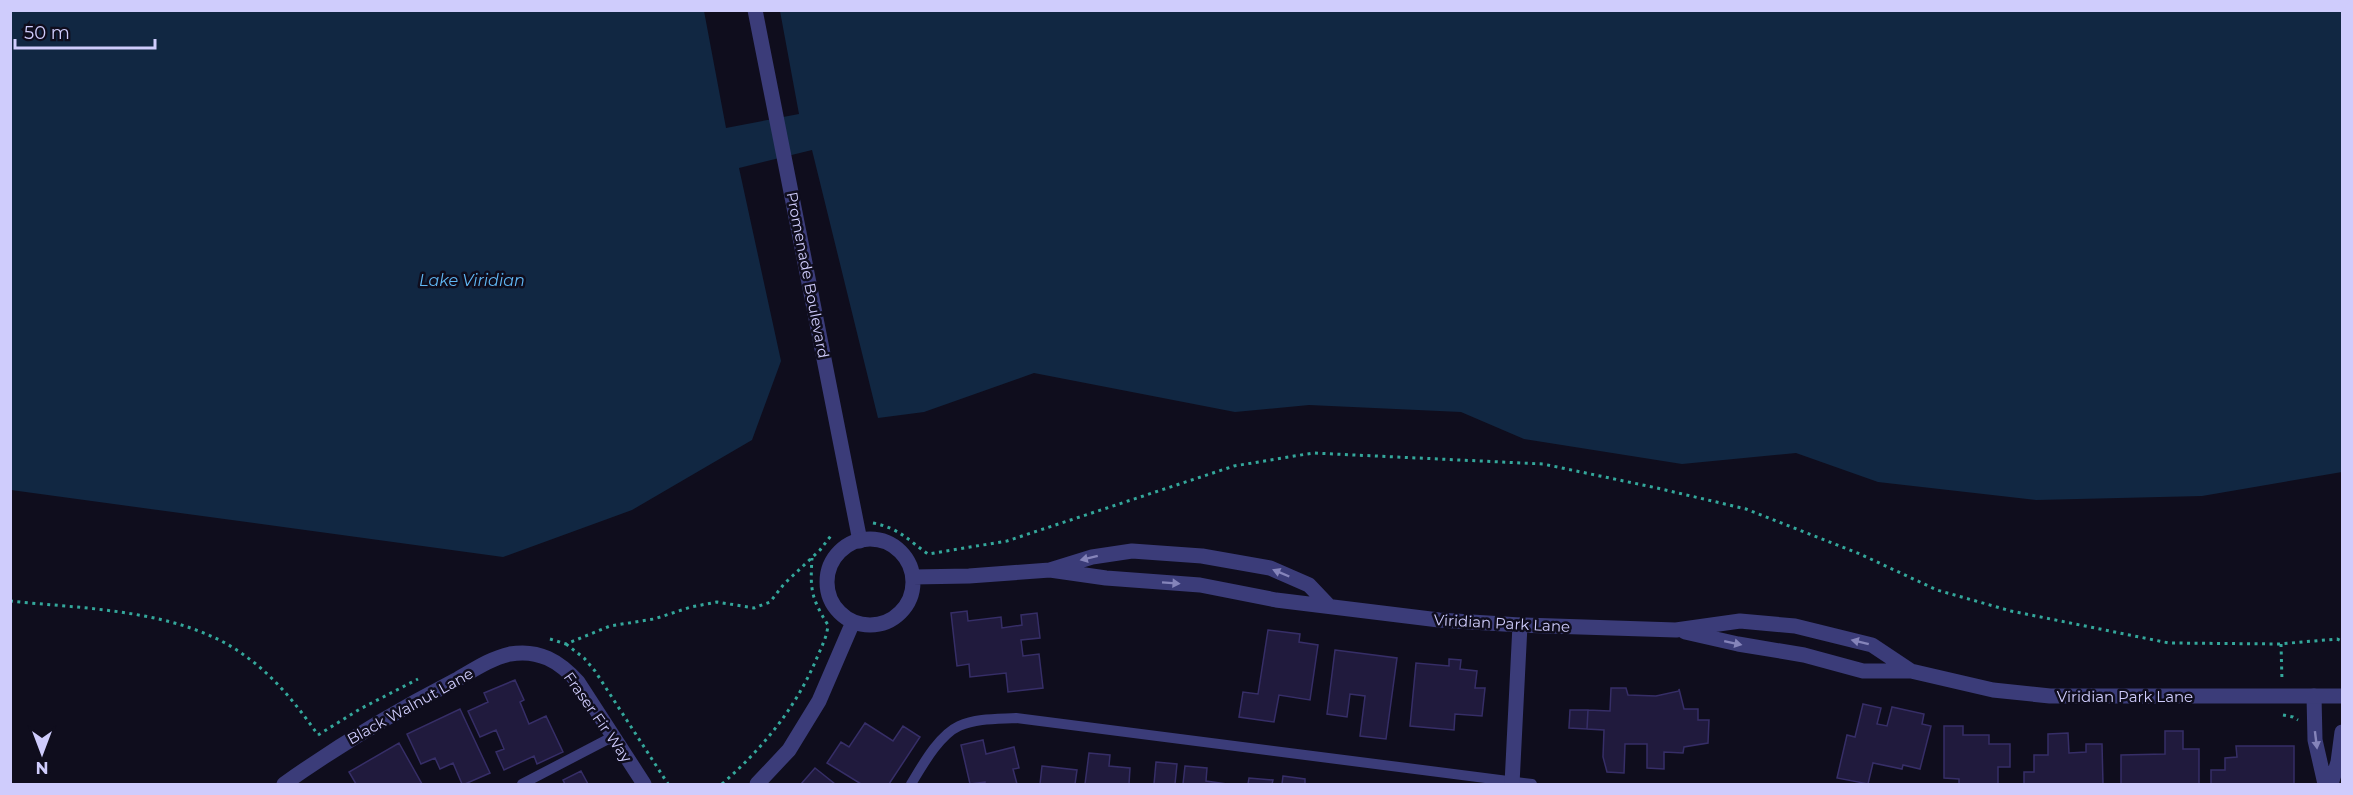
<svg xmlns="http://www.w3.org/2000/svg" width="2353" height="795" font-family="Montserrat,sans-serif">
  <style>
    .water { fill: #112742 }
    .building { fill: #201a3d; stroke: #362e67; stroke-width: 1.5 }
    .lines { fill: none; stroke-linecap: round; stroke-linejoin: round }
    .path { stroke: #34a79b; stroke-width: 3; stroke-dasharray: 3 4.5; stroke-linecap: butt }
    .service { stroke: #3b3c79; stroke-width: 10 }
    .minor { stroke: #3b3c79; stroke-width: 15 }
    .tertiary { stroke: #3b3c79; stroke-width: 15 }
    .oneway { fill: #8584ba }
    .labels { text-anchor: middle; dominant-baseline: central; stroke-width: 5; stroke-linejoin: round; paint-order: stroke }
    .street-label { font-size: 15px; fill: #cfccfc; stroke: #0f0d1d }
    .water-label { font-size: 16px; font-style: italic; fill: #61b8f5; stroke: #0f0d1d }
  </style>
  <rect width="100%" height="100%" fill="#0f0d1d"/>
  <path class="water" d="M 11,11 L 704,11 L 726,128 L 799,114 L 780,11 L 2342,11 L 2342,472 L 2202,496 L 2036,500 L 1878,482 L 1796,453 L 1682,464 L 1524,439 L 1461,412 L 1309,405 L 1235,412 L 1034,373 L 924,412 L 878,418 L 812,150 L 739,168 L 781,361 L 752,440 L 632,510 L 503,557 L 11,490 Z"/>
  <path class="building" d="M 967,611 L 968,621 L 1001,617 L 1002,628 L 1022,625 L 1021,615 L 1037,613 L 1040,638 L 1021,640 L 1023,656 L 1039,654 L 1043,688 L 1008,692 L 1006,673 L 970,677 L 969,664 L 957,666 L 951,613 Z
    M 1268,630 L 1300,634 L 1299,642 L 1318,645 L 1310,700 L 1279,695 L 1274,722 L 1239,717 L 1243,692 L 1258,694 Z
    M 1335,650 L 1397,658 L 1386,739 L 1360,736 L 1365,696 L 1350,694 L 1347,717 L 1327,714 Z
    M 1449,659 L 1461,660 L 1460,669 L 1477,671 L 1475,688 L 1485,688 L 1482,716 L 1455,714 L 1454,730 L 1410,726 L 1416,663 L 1449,666 Z
    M 515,680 L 524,700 L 520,702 L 529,724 L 546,716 L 563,752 L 537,764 L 534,756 L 504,770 L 496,752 L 504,749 L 496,730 L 480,737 L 468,711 L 488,702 L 484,693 Z
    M 1611,688 L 1626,688 L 1628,695 L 1656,696 L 1679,691 L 1679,689 L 1684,709 L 1698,709 L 1698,720 L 1709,720 L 1708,743 L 1684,747 L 1683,753 L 1664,752 L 1664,769 L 1647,768 L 1647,744 L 1625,744 L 1624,773 L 1607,772 L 1603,757 L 1604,730 L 1587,729 L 1588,710 L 1610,711 Z
    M 1863,704 L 1881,708 L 1877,724 L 1887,726 L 1892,707 L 1924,714 L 1922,724 L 1931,726 L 1920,769 L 1903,765 L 1902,769 L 1873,763 L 1868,784 L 1837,778 L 1847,735 L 1855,737 Z
    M 460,709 L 490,773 L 465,784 L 462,784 L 453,763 L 440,769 L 435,758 L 421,764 L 407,734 Z
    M 1570,710 L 1588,710 L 1587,729 L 1569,728 Z
    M 865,723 L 893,741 L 903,726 L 920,737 L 889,784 L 861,784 L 827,763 L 841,742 L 849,747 Z
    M 1944,726 L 1963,726 L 1963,735 L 1989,735 L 1989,744 L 2010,744 L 2010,767 L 1998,767 L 1998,784 L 1959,784 L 1959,779 L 1944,778 Z
    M 2165,731 L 2183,731 L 2183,749 L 2199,749 L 2199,784 L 2121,784 L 2121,755 L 2165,754 Z
    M 2068,733 L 2069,753 L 2086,752 L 2086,744 L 2102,744 L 2103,784 L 2024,784 L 2024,772 L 2034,772 L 2034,755 L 2048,755 L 2048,734 Z
    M 983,740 L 986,754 L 1014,747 L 1019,768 L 1013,769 L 1017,784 L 985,784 L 985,782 L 970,784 L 961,745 Z
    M 399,743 L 422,784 L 356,784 L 349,772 Z
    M 2236,746 L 2294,746 L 2294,784 L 2211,784 L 2211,770 L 2225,770 L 2225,758 L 2237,757 Z
    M 1089,753 L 1110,755 L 1109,766 L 1130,768 L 1129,784 L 1085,784 Z
    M 1156,762 L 1177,764 L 1175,784 L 1154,784 Z
    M 1042,766 L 1077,770 L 1075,784 L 1040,784 Z
    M 1185,766 L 1207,768 L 1206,781 L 1227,784 L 1183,784 Z
    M 815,768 L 835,784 L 801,784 Z
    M 581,771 L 588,784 L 565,784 L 563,780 Z
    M 1283,776 L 1305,779 L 1305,784 L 1282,784 Z
    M 1249,778 L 1273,780 L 1272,784 L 1248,784 Z"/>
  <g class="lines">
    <path class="path" d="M 873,523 C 899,528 908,540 928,554 L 1007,541 L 1234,466 L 1313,453 L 1543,464 L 1657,488 L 1746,509 L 1860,554 L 1937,590 L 2011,611 L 2169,643 L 2279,644 L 2337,639 L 2342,641
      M 10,601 C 85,609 181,609 244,655 C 274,676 297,705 318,735
      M 550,639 L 566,644 L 610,626 L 654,619 L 691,607 L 717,602 L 754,608 L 770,602 L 784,584 L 820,550 L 833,533
      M 566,644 L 584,658 L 595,671 L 668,784
      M 2281,644 L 2282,681
      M 2283,715 L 2293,717 L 2298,720
      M 318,735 L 360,709 L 418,679
      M 722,784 C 762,749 795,709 816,660 C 821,648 827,637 828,625 C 811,598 810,589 812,558"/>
    <path class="service" d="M 522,784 L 614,736
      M 911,784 C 922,766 939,735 959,726 C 977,718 997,719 1016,718 L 1532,784"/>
    <path class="minor" d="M 755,10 L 860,541
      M 2314,696 L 2315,740 L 2325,784
      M 284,784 C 339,745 396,711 456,680 C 472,671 491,658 510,654 C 539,649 559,661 578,682 L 644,784
      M 1512,784 L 1520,625
      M 2331,784 L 2338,762 L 2342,732"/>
    <path class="tertiary" d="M827 582a43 43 0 1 1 86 0a43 43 0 1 1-86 0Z
      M 1050,570 L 1106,578 L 1200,585 L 1276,600 L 1439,620 L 1520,625 L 1676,630 L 1740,621 L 1795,626 L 1872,645 L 1911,671
      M 913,577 L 969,576 L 1050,570 L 1092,557 L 1132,551 L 1202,556 L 1270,568 L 1309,585 L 1328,605
      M 1685,632 L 1738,644 L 1804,655 L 1863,671 L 1911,671 L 1993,690 L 2050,696 L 2342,696
      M 757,784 L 789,750 L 819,701 L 853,622"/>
  </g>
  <defs><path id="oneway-solid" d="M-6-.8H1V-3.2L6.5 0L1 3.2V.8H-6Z" transform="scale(1.5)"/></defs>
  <g class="oneway">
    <use href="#oneway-solid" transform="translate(1089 558) rotate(166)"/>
    <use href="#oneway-solid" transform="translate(1281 573) rotate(-157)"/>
    <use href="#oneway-solid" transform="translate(1171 583) rotate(4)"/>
    <use href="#oneway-solid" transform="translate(1860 642) rotate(-166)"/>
    <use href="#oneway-solid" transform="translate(1733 643) rotate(12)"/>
    <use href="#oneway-solid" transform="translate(2316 740) rotate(83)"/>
  </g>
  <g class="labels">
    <g class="street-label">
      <text transform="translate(808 275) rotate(79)">Promenade Boulevard</text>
      <text transform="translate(1502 623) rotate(3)">Viridian Park Lane</text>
      <text x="2125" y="696">Viridian Park Lane</text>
      <text transform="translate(410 706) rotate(-29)">Black Walnut Lane</text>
      <text transform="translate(598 717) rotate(55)">Fraser Fir Way</text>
    </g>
    <g class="water-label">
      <text x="472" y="280">Lake Viridian</text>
    </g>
  </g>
  <rect width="2353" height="795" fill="none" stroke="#cfccfc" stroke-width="24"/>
  <g transform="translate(42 753) rotate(180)" stroke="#0f0d1d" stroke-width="4.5" paint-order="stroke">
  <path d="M0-4.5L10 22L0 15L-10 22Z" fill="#cfccfc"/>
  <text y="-9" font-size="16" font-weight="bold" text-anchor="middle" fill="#cfccfc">N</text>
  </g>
  <path d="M15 39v9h140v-9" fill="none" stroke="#cfccfc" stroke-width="3"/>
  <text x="24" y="39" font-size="18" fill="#cfccfc" stroke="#0f0d1d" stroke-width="4.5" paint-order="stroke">50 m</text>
</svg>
